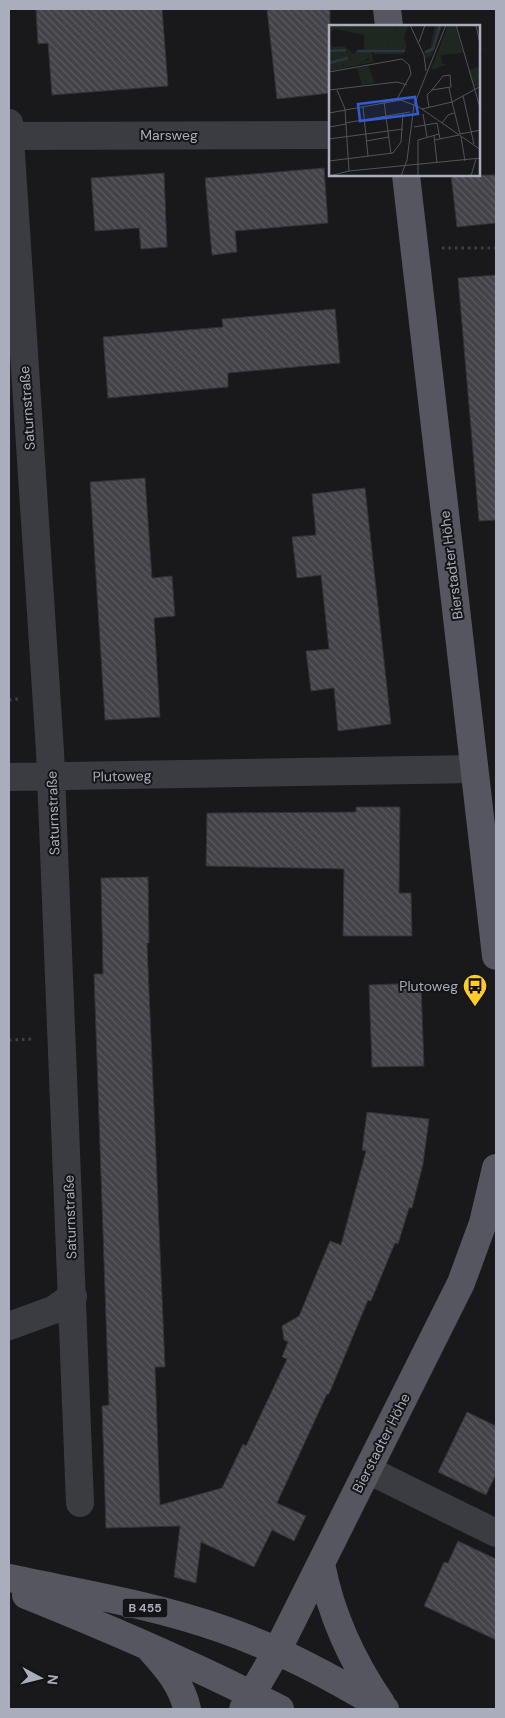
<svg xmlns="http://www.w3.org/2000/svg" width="505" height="1718" font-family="'DM Sans',sans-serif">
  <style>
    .building { fill: url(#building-back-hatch); stroke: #333237 }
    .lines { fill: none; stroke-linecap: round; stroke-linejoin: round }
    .path { stroke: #3f4047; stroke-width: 3; stroke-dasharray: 2.5 4; stroke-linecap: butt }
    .minor { stroke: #3b3b42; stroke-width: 28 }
    .major { stroke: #55565f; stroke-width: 28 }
    .labels { text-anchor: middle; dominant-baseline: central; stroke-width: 4; stroke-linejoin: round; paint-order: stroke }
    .shield { fill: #141316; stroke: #7d7f8a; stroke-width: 1 }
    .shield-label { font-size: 12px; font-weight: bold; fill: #aaadbc }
    .street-label { font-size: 14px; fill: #aaadbc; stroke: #141316 }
    .poi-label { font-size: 14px; fill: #aaadbc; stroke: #141316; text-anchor: end }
    .inset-river { fill: none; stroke: #2d3640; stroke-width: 2.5 }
    .inset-road { fill: none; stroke: #53545b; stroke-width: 1 }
    .view { fill: #325cd4; fill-opacity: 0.15; stroke: #325cd4; stroke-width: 2.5 }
    .inset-edge { fill: none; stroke: #aaadbc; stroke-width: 2.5 }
  </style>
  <defs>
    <pattern id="building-back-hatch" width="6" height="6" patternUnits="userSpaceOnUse" patternTransform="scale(1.25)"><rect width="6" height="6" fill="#434248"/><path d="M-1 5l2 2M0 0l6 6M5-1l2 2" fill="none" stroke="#5b5b60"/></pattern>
  </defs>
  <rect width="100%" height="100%" fill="#19181b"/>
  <path class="building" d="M 36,9 L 162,9 L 168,86 L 52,95 L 48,43 L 38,44 Z
    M 267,9 L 330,9 L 330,93 L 277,99 Z
    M 324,168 L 328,223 L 235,231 L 237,252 L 212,255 L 205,178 Z
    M 164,173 L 167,247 L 141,249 L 139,228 L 95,231 L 91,178 Z
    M 451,175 L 496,175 L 496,223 L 457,227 Z
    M 496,275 L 496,520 L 479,521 L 458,278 Z
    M 335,309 L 340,363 L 228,373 L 228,387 L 108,398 L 103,337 L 223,327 L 222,319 Z
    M 145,478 L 152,578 L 172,576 L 175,616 L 154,618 L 160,717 L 105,720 L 90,482 Z
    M 365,488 L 391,724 L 338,731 L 334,688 L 311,691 L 306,651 L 329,649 L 321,575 L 297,578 L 292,537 L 316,535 L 312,494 Z
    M 356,807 L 400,807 L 399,893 L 411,893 L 412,936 L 343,936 L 344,869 L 206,866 L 207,813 L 356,812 Z
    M 148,877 L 149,943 L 147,943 L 165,1367 L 155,1367 L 160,1505 L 222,1488 L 243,1444 L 246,1446 L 287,1359 L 282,1357 L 288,1342 L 284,1340 L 282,1326 L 299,1316 L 330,1241 L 341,1245 L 366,1151 L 362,1150 L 367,1112 L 429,1119 L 423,1164 L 412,1208 L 409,1208 L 398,1244 L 395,1243 L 371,1301 L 368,1300 L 329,1394 L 327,1394 L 277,1503 L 306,1516 L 294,1541 L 272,1530 L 254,1567 L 201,1542 L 196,1583 L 174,1577 L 180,1526 L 106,1528 L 102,1406 L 109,1405 L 94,974 L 103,974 L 101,878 Z
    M 421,983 L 424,1066 L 372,1067 L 369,985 Z
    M 467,1412 L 496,1426 L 496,1474 L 486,1495 L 438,1472 Z
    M 458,1541 L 496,1559 L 496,1640 L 424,1606 L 444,1562 L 448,1563 Z"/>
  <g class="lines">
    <path class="path" d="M 442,248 L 496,248
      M 9,700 L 18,699
      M 9,1040 L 34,1039"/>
    <path class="minor" d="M 9,123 L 50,751 L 80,1503
      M 9,136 L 330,135
      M 9,777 L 474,769
      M 9,1326 L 53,1310 L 73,1296
      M 368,1470 L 496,1533"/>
    <path class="major" d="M 387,9 L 389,26
      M 406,175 L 496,956
      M 321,1564 C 331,1615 352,1661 381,1703
      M 9,1578 C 80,1593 154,1605 222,1629 C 280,1649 333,1678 385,1709
      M 26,1595 C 113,1630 197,1666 280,1709
      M 151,1650 C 167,1668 182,1685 187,1709
      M 243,1709 L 277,1651 L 461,1283 L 483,1223 L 496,1168"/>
  </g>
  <defs>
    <symbol id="bus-pin" viewBox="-11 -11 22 30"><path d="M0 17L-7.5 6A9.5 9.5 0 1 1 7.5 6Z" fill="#ffcc2c" stroke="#141316"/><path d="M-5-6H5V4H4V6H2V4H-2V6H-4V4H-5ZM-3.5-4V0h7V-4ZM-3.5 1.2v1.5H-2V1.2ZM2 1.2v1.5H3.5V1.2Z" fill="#111"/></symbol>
  </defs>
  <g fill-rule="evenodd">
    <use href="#bus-pin" x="461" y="972" width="28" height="38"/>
  </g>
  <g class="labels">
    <rect class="shield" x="122.5" y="1598.5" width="45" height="19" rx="4"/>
    <g class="shield-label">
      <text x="145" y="1608">B 455</text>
    </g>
    <g class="street-label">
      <text x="169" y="135">Marsweg</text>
      <text transform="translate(27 408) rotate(-94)">Saturnstraße</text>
      <text transform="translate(451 565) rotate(-97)">Bierstadter Höhe</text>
      <text transform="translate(122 776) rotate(-1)">Plutoweg</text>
      <text transform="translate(53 813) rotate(-92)">Saturnstraße</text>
      <text transform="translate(70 1217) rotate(-92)">Saturnstraße</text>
      <text transform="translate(381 1443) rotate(-63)">Bierstadter Höhe</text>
    </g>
    <g class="poi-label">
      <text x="458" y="986">Plutoweg</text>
    </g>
  </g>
  <g transform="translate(329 25)">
    <rect width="151" height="151" fill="#19181b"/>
    <path d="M 106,0 L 114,0 L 102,32 L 97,33 L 95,27 L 101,23 ZM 119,0 L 126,0 L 134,28 L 112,30 L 113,38 L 118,40 L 102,45 ZM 0,19 L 4,22 L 15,21 L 25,29 L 27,26 L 42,25 L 42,31 L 33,38 L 25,33 L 24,41 L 20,40 L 23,36 L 18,25 L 3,24 ZM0 35a8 8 0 1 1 16 0a8 8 0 1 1-16 0Z" fill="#1e2720"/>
    <path d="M 69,0 L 79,1 L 75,12 L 78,22 L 74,29 L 45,29 L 43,25 L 57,25 ZM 0,23 L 17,24 L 22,35 L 25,30 L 32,38 L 40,35 L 39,31 L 43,28 L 44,37 L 0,46 L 0,38 L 7,42 L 15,41 L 15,30 L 6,28 L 0,33 ZM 39,41 L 46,58 L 33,60 L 28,43 Z" fill="#1e2720"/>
    <path d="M 151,41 L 151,60 L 145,63 L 140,45 Z" fill="#1e2720"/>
    <path d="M 0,0 L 69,0 L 57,25 L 35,26 L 35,10 L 6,4 L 0,8 Z" fill="#1e2720"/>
    <path class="inset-river" d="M 0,26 L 17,25M 28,26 L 76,26M 96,27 L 104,24 L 111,0M 0,38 L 19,33"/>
    <path class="inset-road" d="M 81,0 L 95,30 L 97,46M 127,0 L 152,86M 147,0 L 152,24M 90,17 L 96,0M 0,47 L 73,34 L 80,40 L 82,49 L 68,74M 120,63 L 123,77 L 152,61M 0,65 L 68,57 L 78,60M 8,65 L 16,84 L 20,146M 134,71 L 145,119M 55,77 L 62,129M 34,82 L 39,131M 100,82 L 98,70 L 103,65 L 122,62 L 121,50 L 114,51 L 103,65M 93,84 L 123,77 L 131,109 L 152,105M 0,88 L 72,75 L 90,82 L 152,125M 94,89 L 98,112M 16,98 L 81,87M 108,98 L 111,114M 113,98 L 119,90 L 125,88M 0,102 L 17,99M 85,102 L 108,98M 105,110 L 108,138M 132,112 L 136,136M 0,114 L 74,104M 106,115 L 130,110M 37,116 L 60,112M 0,136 L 64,128 L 72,117 L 74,88M 0,151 L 20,146 L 152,133M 72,151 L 78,135 L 85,80 L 117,0M 89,151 L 89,115 L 110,109M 142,151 L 147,134"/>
    <path class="view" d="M 86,72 L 89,89 L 31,96 L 29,79 Z"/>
    <rect width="151" height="151" class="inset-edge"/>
  </g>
  <rect width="505" height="1718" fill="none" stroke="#aaadbc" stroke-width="20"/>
  <g transform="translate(40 1678) rotate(97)" stroke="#141316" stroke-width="4" paint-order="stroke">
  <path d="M0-4L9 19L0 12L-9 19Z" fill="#aaadbc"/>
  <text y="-8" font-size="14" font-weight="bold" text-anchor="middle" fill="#aaadbc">N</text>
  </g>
</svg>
